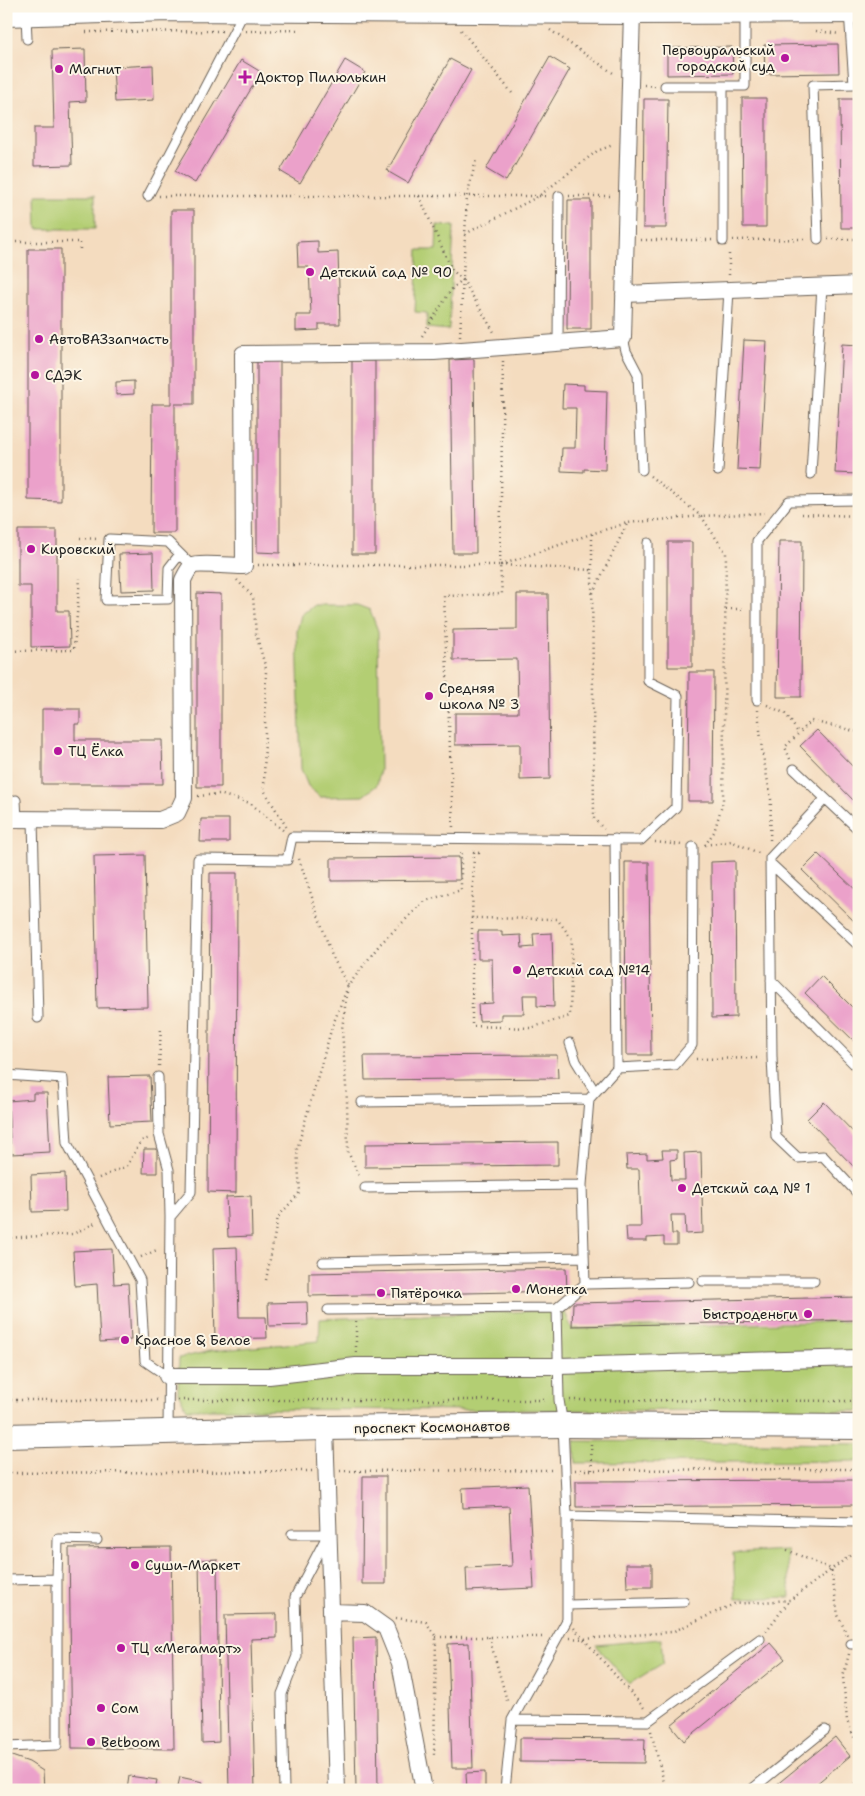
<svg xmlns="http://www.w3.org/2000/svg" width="865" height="1796" font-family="'Shantell Sans',sans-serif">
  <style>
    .green { fill: #b3ce73; stroke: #687548 }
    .building { fill: #eba1ca }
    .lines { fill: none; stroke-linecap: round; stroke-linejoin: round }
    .lane-casing { stroke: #685f55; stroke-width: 11 }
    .street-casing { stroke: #685f55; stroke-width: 18 }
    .secondary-casing { stroke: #685f55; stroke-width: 26 }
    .path { stroke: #685f55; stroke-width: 2.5; stroke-dasharray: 1 4; stroke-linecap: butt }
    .lane { stroke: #fff; stroke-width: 9 }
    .street { stroke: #fff; stroke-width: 16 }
    .secondary { stroke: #fff; stroke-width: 24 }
    .poi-dot { fill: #b5179e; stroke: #fcf5e5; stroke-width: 2 }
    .labels { text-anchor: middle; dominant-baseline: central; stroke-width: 4; stroke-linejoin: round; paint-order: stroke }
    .poi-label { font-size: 14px; fill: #1c1c1c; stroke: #fcf5e5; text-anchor: start }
    .street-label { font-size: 14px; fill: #1c1c1c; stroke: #fcf5e5 }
  </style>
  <rect width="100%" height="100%" fill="#fcf5e5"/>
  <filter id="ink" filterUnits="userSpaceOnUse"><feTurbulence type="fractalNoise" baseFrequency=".02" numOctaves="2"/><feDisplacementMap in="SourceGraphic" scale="10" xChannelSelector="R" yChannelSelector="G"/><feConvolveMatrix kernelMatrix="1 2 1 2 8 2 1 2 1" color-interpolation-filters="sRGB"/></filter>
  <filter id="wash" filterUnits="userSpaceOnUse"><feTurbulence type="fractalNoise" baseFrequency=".0096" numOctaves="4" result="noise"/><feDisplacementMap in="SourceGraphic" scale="20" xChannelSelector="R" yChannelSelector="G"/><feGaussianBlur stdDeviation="1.12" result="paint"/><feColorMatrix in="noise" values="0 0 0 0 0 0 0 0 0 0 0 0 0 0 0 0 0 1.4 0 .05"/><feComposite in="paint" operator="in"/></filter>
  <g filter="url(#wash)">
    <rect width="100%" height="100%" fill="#f4dcbf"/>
    <path class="green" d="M 36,195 L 95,195 L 95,229 L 37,229 Z
      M 437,225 L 454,226 L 449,330 L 427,328 L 427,313 L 415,312 L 418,250 L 436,250 Z
      M 314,605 L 357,605 L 370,610 L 378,631 L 380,770 L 377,785 L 363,796 L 320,797 L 308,786 L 301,769 L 297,631 L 301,615 Z
      M 564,1310 L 572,1329 L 859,1321 L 859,1411 L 187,1409 L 178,1393 L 179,1358 L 211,1351 L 319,1341 L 320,1319 Z
      M 575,1441 L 859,1444 L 859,1461 L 576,1463 Z
      M 787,1550 L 790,1597 L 736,1599 L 733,1553 Z
      M 661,1639 L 663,1663 L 629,1684 L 596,1645 Z"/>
    <g id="blocks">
      <path class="building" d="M 838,44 L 839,73 L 765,74 L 764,45 Z
        M 732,47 L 733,74 L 667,75 L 667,48 Z
        M 85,49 L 86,101 L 70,102 L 72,165 L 34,166 L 34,128 L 54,128 L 52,50 Z
        M 550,57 L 570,69 L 506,181 L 486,169 Z
        M 450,59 L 471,70 L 408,183 L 387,171 Z
        M 241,60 L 261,72 L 195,183 L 175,171 Z
        M 345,60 L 365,72 L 300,183 L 280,171 Z
        M 153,65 L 154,100 L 115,102 L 113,67 Z
        M 742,98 L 766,98 L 766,227 L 743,227 Z
        M 644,99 L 668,99 L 666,228 L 643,228 Z
        M 840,99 L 859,99 L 859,228 L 841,228 Z
        M 568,200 L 591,200 L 591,329 L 567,329 Z
        M 171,210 L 194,210 L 194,404 L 175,404 L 175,533 L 151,533 L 152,404 L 171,404 Z
        M 318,241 L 318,253 L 338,252 L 340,324 L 319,324 L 319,330 L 296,331 L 296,315 L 311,315 L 309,267 L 298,267 L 297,242 Z
        M 28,249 L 61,249 L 61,501 L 28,500 Z
        M 744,340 L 767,341 L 760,470 L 737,469 Z
        M 842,344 L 859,345 L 858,474 L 835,473 Z
        M 257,359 L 280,359 L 280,553 L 257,552 Z
        M 474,359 L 476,553 L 453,553 L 450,360 Z
        M 352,361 L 375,361 L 375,554 L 352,554 Z
        M 134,381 L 134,394 L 116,395 L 116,382 Z
        M 563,384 L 584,385 L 584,390 L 607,391 L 605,470 L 584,469 L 584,472 L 561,471 L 562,448 L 575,448 L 576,408 L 562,408 Z
        M 18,530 L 57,530 L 57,611 L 69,611 L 70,646 L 31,647 L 31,586 L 18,586 Z
        M 779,541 L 802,541 L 801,697 L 777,697 Z
        M 668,542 L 692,542 L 692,667 L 668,667 Z
        M 153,553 L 154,590 L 121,591 L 119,554 Z
        M 197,593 L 221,594 L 221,787 L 197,787 Z
        M 517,594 L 548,594 L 550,779 L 520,780 L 520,744 L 455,745 L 455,713 L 518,713 L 517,659 L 453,660 L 453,630 L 517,629 Z
        M 689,672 L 714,672 L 713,801 L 688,801 Z
        M 42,709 L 80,709 L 80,724 L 75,724 L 75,740 L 162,740 L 163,784 L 42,784 Z
        M 817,730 L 859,773 L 859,806 L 800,746 Z
        M 201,819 L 229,819 L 229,842 L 200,842 Z
        M 818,854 L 859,893 L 859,926 L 802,870 Z
        M 145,855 L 148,1007 L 97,1008 L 94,856 Z
        M 459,857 L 460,880 L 331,881 L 331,858 Z
        M 735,861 L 736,1017 L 712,1018 L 711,862 Z
        M 625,862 L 649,862 L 651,1055 L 626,1055 Z
        M 210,873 L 237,873 L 236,1193 L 208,1192 Z
        M 478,931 L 502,931 L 502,936 L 521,935 L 522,948 L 534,947 L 533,934 L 552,933 L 554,1007 L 537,1006 L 537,995 L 523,995 L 524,1014 L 501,1014 L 501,1020 L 479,1021 L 478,1004 L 493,1003 L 492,959 L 478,959 Z
        M 821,976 L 859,1014 L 859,1046 L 805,993 Z
        M 557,1055 L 558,1078 L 365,1080 L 364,1056 Z
        M 150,1076 L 152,1122 L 110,1124 L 108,1077 Z
        M 33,1093 L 47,1093 L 50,1152 L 11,1154 L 8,1101 L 33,1099 Z
        M 824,1102 L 859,1138 L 859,1172 L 807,1119 Z
        M 558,1142 L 558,1165 L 365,1167 L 365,1144 Z
        M 144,1149 L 157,1149 L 157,1173 L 143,1173 Z
        M 662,1150 L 677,1150 L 677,1159 L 670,1160 L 671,1180 L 685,1180 L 684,1153 L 701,1152 L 703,1233 L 686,1234 L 685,1215 L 671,1215 L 672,1234 L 677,1234 L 677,1245 L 664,1245 L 664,1237 L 647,1238 L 647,1241 L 627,1241 L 626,1227 L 641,1227 L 639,1169 L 627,1169 L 626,1155 L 647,1154 L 647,1159 L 663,1158 Z
        M 65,1173 L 66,1211 L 32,1212 L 31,1175 Z
        M 251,1196 L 252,1236 L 228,1237 L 226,1197 Z
        M 237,1247 L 239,1317 L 266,1317 L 267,1338 L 215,1339 L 213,1248 Z
        M 112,1249 L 114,1284 L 128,1283 L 131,1340 L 100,1342 L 97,1284 L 75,1286 L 73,1251 Z
        M 566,1268 L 567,1291 L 309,1296 L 309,1273 Z
        M 859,1297 L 859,1320 L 572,1326 L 573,1303 Z
        M 307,1302 L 308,1325 L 269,1326 L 268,1303 Z
        M 363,1476 L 386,1476 L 386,1584 L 362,1584 Z
        M 859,1480 L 859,1505 L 576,1507 L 576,1481 Z
        M 528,1485 L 534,1588 L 467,1591 L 466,1568 L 512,1566 L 509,1506 L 463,1508 L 462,1488 Z
        M 171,1547 L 174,1749 L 72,1748 L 69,1548 Z
        M 217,1559 L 219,1742 L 202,1743 L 199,1560 Z
        M 626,1564 L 652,1564 L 652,1587 L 627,1587 Z
        M 277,1614 L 277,1638 L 251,1639 L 255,1790 L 229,1790 L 225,1615 Z
        M 376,1637 L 378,1790 L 356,1790 L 353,1638 Z
        M 469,1643 L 473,1768 L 452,1768 L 448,1644 Z
        M 771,1643 L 785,1659 L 684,1741 L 671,1725 Z
        M 835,1737 L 850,1756 L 809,1790 L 770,1790 Z
        M 520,1738 L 645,1739 L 644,1763 L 520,1762 Z
        M 6,1754 L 29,1762 L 43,1771 L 44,1790 L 6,1790 Z
        M 485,1772 L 485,1790 L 467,1790 L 466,1773 Z
        M 129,1776 L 157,1780 L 155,1790 L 127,1790 Z
        M 180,1777 L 203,1782 L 201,1790 L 177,1790 Z"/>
    </g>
  </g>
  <g filter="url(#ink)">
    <use href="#blocks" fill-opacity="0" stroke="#685f55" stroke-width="1"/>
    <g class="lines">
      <defs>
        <path id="lane" d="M 26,15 L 27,39
          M 665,86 L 745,86 L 745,11
          M 148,196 L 244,12
          M 818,239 L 813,85 L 854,84 L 849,11
          M 723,241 L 723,86
          M 623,338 L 626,351 L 638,374 L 642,470
          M 558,342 L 559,196
          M 718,471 L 729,290
          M 811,474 L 822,286
          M 180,554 L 169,568 L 168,599 L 106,600 L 109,539 L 168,542 L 192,566
          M 757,700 L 757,541 L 789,501 L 859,500
          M 794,769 L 859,830
          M 825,799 L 770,858 L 772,1058 L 776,1137 L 798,1158 L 823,1156 L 859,1195
          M 16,800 L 17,820
          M 33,820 L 38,1018
          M 770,863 L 859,946
          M 771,980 L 859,1069
          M 570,1043 L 576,1061 L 595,1092
          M 617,1068 L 675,1065 L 692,1045 L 693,847
          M 6,1075 L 63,1079 L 67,1143 L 140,1280 L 145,1361 L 167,1376
          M 158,1077 L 159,1134 L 169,1170 L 170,1217
          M 362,1102 L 589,1099
          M 365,1188 L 582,1185
          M 323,1262 L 584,1257
          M 703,1281 L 814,1281
          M 585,1284 L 689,1282
          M 328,1310 L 557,1308
          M 168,1431 L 170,1217 L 191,1192 L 198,859 L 287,860 L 292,837 L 641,840 L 676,807 L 678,696 L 648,681 L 648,543
          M 567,1516 L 859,1522
          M 57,1579 L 58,1539 L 97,1540
          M 6,1580 L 57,1579 L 57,1745 L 6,1747
          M 568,1605 L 684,1602
          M 851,1644 L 859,1644
          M 512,1720 L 648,1721 L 760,1639
          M 284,1790 L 282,1694 L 297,1656 L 295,1597 L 328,1534 L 292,1534
          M 505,1790 L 512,1720 L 567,1620 L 567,1516 L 563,1425 L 559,1400 L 557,1308 L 585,1284 L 582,1185 L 589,1099 L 617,1068 L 615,839
          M 751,1790 L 825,1730"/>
        <path id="street" d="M 624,294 L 859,285
          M 6,819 L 160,820 L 177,813 L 184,798 L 183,580 C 185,576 188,569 192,566 C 197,563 234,566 244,566 L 243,354 L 434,352 L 623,338 L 632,12
          M 167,1376 L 269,1376 L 356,1366 L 558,1366 L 859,1358
          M 325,1428 L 337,1790
          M 331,1612 L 365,1613 L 386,1628 L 400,1663 L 424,1790"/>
        <path id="secondary" d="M 6,14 L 168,9 L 632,12 L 859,11
          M 6,1436 L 325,1428 L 563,1425 L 859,1427"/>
      </defs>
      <use href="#lane" class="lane-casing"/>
      <use href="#street" class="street-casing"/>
      <use href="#secondary" class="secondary-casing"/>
      <path class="path" d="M 461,30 L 512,93
        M 550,30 L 616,75
        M 246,31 L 298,30
        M 816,31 L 840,34
        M 86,32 L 223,31
        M 644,85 L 656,86
        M 159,196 L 549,196
        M 419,196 L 452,270 L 463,280 L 494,332
        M 569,196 L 611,196
        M 465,234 L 539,196 L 597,151 L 613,145
        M 828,239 L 859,239
        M 641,240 L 713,240
        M 733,240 L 807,239
        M 6,242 L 80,242 L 80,250
        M 729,275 L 729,250
        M 422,336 L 451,290 L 462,280
        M 460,336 L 467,196 L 476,160
        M 650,476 L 701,516 L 726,553 L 723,802 L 714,832 L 705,845
        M 802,514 L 859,516
        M 592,534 L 592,570
        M 80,538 L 98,539
        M 258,565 L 500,565 L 503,361
        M 500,565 L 592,570 L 594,819 L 604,829
        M 501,565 L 591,534 L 627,523 L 701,516 L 764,513
        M 237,580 L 253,597 L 256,634 L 266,669 L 264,790 L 287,828
        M 593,593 L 627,524
        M 726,609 L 746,609
        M 6,651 L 74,650 L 80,578
        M 767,705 L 786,714 L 799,734
        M 758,710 L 762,750 L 771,799 L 770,841
        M 790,759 L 785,747 L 811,721 L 859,732
        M 198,796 L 219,794 L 250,803 L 284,831
        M 453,827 L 444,596 L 502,594 L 500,565
        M 655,842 L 682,845
        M 705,845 L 731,841 L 761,854
        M 299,859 L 332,956 L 348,986
        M 472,918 L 472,1026 L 530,1028 L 570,1016 L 572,939 L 557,919 L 472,918 L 474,852 L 479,853 L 479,851
        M 347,992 L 342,1029 L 347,1101 L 348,1152 L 360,1178
        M 696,1059 L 760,1058
        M 159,1066 L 161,1027
        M 99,1178 L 127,1166 L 141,1141 L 150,1138
        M 6,1238 L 73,1234 L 97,1222
        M 141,1257 L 159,1249
        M 266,1280 L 278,1217 L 300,1192 L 297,1149 L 332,1027 L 348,986 L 380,944 L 425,901 L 461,890 L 461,850
        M 356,1352 L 356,1320
        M 6,1400 L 157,1400
        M 178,1400 L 547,1400
        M 570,1400 L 859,1401
        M 591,1444 L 592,1470
        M 8,1455 L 9,1472
        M 575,1470 L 859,1469
        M 340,1471 L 555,1470
        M 6,1473 L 312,1471
        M 787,1550 L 831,1569 L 838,1615 L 847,1635
        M 396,1618 L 426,1622 L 436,1637 L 434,1756
        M 574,1628 L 645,1709
        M 766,1631 L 790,1600
        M 436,1637 L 544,1637
        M 489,1637 L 508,1704
        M 570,1638 L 583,1639 L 672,1632 L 734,1604 L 790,1600 L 859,1549
        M 849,1654 L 843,1677 L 847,1721 L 859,1748
        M 651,1731 L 666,1790
        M 847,1790 L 859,1779"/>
      <use href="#lane" class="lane"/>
      <use href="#street" class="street"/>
      <use href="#secondary" class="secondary"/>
    </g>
  </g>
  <g class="poi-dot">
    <circle cx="785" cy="58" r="5"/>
    <circle cx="59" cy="69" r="5"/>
    <path d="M242.5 69.5h5v5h5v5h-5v5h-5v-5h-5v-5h5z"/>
    <circle cx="310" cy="272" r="5"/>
    <circle cx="39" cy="339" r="5"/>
    <circle cx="35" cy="375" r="5"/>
    <circle cx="31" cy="549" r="5"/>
    <circle cx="429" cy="696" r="5"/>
    <circle cx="58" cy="751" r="5"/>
    <circle cx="517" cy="970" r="5"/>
    <circle cx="682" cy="1188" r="5"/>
    <circle cx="516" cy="1289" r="5"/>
    <circle cx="381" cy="1293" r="5"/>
    <circle cx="808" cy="1314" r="5"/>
    <circle cx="125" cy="1340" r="5"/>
    <circle cx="135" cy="1565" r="5"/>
    <circle cx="121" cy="1648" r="5"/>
    <circle cx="101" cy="1708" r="5"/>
    <circle cx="91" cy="1742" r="5"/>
  </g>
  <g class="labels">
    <g class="poi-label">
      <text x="775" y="50" text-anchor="end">Первоуральский<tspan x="775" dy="16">городской суд</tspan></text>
      <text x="69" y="69">Магнит</text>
      <text x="255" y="77">Доктор Пилюлькин</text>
      <text x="320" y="272">Детский сад № 90</text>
      <text x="49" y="339">АвтоВАЗзапчасть</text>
      <text x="45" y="375">СДЭК</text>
      <text x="41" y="549">Кировский</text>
      <text x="439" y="688">Средняя<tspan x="439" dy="16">школа № 3</tspan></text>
      <text x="68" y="751">ТЦ Ёлка</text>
      <text x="527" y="970">Детский сад №14</text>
      <text x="692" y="1188">Детский сад № 1</text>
      <text x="526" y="1289">Монетка</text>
      <text x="391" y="1293">Пятёрочка</text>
      <text x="798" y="1314" text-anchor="end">Быстроденьги</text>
      <text x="135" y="1340">Красное &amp; Белое</text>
      <text x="145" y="1565">Суши-Маркет</text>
      <text x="131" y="1648">ТЦ «Мегамарт»</text>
      <text x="111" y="1708">Сом</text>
      <text x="101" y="1742">Betboom</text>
    </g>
    <g class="street-label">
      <text transform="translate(432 1427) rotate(-1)">проспект Космонавтов</text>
    </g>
  </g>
  <rect width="865" height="1796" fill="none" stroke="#fcf5e5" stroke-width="25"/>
</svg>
